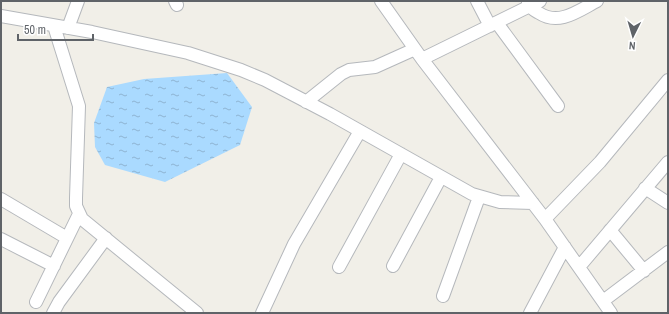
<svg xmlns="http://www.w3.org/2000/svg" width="669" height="314" font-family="'Archivo Narrow',sans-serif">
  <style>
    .water { fill: url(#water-ripples) }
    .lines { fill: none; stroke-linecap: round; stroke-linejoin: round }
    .minor-casing { stroke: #b5b8bc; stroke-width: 14 }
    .minor { stroke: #fff; stroke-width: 12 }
  </style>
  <defs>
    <pattern id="water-ripples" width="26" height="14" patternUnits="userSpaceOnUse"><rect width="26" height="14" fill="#aadaff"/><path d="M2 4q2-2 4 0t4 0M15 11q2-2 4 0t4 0" fill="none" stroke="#8eb4d2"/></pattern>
  </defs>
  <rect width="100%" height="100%" fill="#f1efe8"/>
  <path class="water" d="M 227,73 L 252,107 L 240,145 L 165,182 L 105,165 L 95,147 L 94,123 L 107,87 L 144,79 Z"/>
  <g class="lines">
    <defs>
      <path id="minor" d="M 175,1 L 177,5
        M 381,1 L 422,59 L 545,219 L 611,313
        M 477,1 L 490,26
        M 528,2 C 530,8 534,10 539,13 C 559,26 578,11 597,1
        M 1,16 L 92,32 L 188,53 L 241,70 L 265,80 L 330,114 L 472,194 L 500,202 L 533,203
        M 497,23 L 558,106
        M 54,26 L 79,106 L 76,198 L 76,206 L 82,219 L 197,313
        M 68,28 L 78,1
        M 422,59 L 540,1
        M 306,102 L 341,74 L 349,70 L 375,67 L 415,49
        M 645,188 L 668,203
        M 1,199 L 67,238
        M 545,219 L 600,162 L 668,80
        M 610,230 L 644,271
        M 1,239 L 54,266
        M 393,266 L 441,177
        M 339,267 L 401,154
        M 579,267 L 668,162
        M 443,296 L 479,197
        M 603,301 L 668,252
        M 36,302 L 79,214
        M 53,313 L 59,302 L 106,238
        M 262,313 L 294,244 L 360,131
        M 530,313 L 565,247"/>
    </defs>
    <use href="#minor" class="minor-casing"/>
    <use href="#minor" class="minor"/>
  </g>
  <rect width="669" height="314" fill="none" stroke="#5f6368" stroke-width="4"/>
  <g transform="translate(633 36) rotate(185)" stroke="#ffffff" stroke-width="3" paint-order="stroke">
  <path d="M0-3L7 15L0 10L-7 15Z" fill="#5f6368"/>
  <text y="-6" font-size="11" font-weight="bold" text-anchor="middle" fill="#5f6368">N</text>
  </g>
  <path d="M18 34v6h75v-6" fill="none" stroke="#5f6368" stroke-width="2"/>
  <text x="24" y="34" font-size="12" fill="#5f6368" stroke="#ffffff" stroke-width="3" paint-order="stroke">50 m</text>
</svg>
